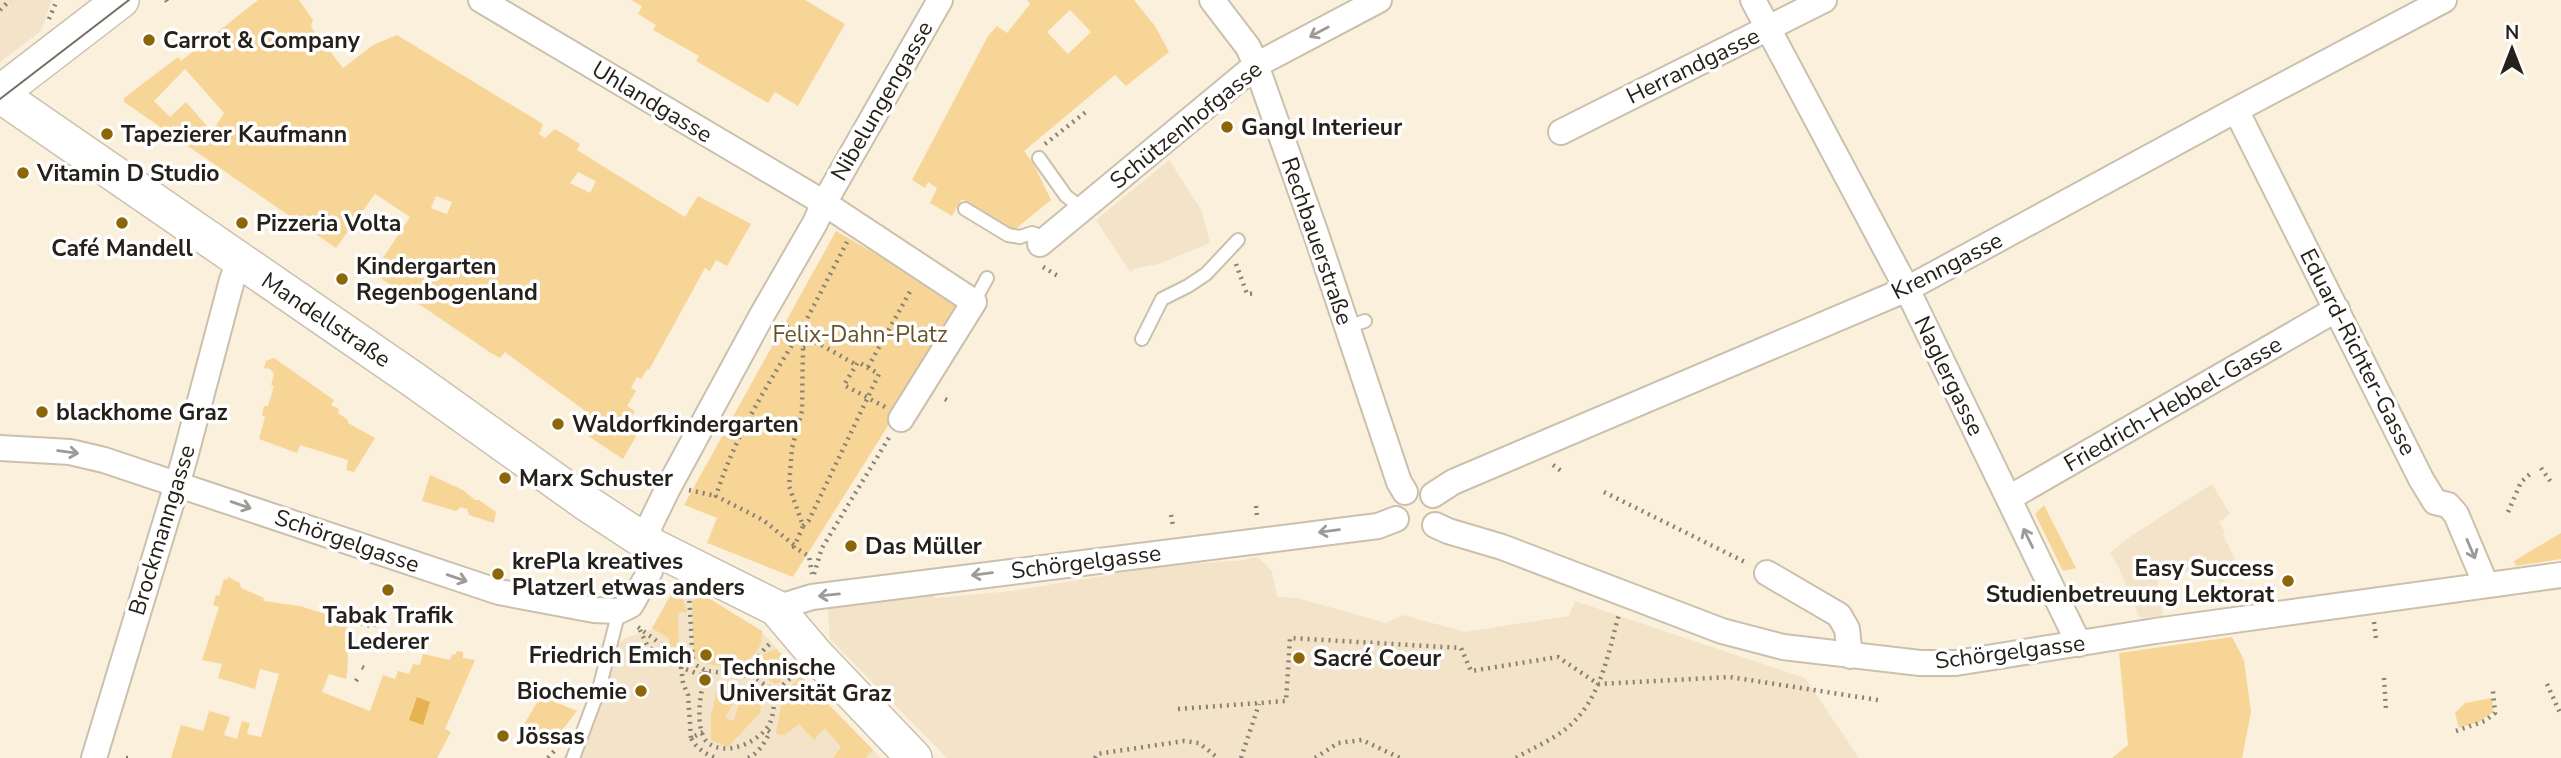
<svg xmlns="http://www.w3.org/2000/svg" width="2561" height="758" font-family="'Nunito Sans',sans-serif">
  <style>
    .built { fill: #f2e3c9 }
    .green { fill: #f7d597; fill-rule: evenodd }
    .water { fill: #e5b350 }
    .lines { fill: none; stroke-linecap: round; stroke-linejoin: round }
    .lane-casing { stroke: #cbc0ad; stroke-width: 16 }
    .street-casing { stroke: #cbc0ad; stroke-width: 28 }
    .secondary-casing { stroke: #cbc0ad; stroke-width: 38 }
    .path { stroke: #898274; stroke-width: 4.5; stroke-dasharray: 2 5; stroke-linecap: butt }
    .lane { stroke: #fff; stroke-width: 12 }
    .street { stroke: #fff; stroke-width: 24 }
    .secondary { stroke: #fff; stroke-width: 35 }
    .tram { stroke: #756e62; stroke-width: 2 }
    .oneway { stroke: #9d9b98 }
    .poi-dot { fill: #8c6607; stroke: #fff; stroke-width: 2.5 }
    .labels { text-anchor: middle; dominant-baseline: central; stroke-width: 7; stroke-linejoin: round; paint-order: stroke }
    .poi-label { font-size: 23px; font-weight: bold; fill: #25211a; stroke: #fff; text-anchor: start }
    .street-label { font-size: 23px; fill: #25211a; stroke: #fff }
    .park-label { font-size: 23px; fill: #675229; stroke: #fff }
  </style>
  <rect width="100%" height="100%" fill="#fbf0dc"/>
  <path class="built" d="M 0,0 L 52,0 L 41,31 L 0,62 Z
    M 1169,160 L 1202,211 L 1210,243 L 1159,264 L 1136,268 L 1130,272 L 1096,220 Z
    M 2212,484 L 2230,514 L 2219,522 L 2225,533 L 2223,535 L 2242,573 L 2221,583 L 2203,569 L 2157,577 L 2163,616 L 2140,618 L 2118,566 L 2110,553 L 2131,536 Z
    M 1253,557 L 1260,559 L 1272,572 L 1277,597 L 1297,598 L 1386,623 L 1403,615 L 1465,632 L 1569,616 L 1575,601 L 1805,678 L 1859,758 L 947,758 L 830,639 L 827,603 L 933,592 L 935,598 L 1012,591 L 1164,566 L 1245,560 Z
    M 686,586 L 761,631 L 818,694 L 881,758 L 563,758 L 588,720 L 619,643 L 625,638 L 651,630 L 671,593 L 679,587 Z"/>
  <path class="green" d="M 258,0 L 299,0 L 313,20 L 311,27 L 343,68 L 373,45 L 397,35 L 543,124 L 539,134 L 545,138 L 555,129 L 580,144 L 577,150 L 685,217 L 698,196 L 751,224 L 727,266 L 716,260 L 710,271 L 705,268 L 649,370 L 647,369 L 641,379 L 637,377 L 631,388 L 636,391 L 627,406 L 635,411 L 630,419 L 642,426 L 623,459 L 588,436 L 595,427 L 584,420 L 588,413 L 505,352 L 500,358 L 491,353 L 373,273 L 410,217 L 375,194 L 336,248 L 124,102 L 124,98 L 178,57 L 181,61 ZM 185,69 L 224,113 L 212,132 L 186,102 L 170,117 L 154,101 ZM 578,172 L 596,181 L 590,193 L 570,183 ZM 436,196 L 452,202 L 447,214 L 431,208 Z
    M 631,0 L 805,0 L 845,24 L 798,106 L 775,92 L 768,103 L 696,61 L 699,56 L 653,30 L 656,25 L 638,14 L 642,6 Z
    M 1027,0 L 1134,0 L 1155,26 L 1169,52 L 1126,86 L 1115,75 L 1024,151 L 1033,163 L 1051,200 L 1014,230 L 962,199 L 952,216 L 930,203 L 937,188 L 928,182 L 925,188 L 912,180 L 988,36 L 997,26 L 1007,33 L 1030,4 ZM 1070,10 L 1091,32 L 1068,54 L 1047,32 Z
    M 836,231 L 961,303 L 881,437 L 793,577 L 707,543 L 717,518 L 684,505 Z
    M 274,358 L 334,400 L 331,405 L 339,409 L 338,413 L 348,420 L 348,423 L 375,438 L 354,472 L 346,470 L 348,460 L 300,445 L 297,453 L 259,439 L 265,417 L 262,415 L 264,406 L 268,406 L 274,386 L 271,385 L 274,374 L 270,369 L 264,368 L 266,361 Z
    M 430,475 L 463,490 L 475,500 L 479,500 L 496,512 L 494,523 L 469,515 L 467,509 L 461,507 L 456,511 L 422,501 Z
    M 2044,505 L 2076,568 L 2063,571 L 2035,514 Z
    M 2561,533 L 2561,559 L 2516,566 L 2514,561 Z
    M 228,577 L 240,583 L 241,588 L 264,598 L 263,601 L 300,606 L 347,621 C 346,641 350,660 346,679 L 329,674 L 322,692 L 370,711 L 383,675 L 395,679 L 398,671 L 409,674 L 413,664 L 420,665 L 423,654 L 450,660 L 452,654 L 455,655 L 457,651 L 463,652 L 463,658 L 475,660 L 445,729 L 451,732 L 437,758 L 171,758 L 181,725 L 203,731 L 209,711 L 230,717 L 224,735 L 237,739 L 242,721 L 250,723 L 247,734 L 261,737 L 279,674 L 260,669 L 255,689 L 218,678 L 222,664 L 202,660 L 219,607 L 213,605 L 216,595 L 219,596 L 224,579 L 227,580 Z
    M 680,591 L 687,612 L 678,613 L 679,652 L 670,645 L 669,638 L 652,628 L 672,594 Z
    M 702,594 L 762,631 C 763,668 719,673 694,658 L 692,601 Z
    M 2232,637 L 2244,660 L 2251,712 L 2242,758 L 2112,758 L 2128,745 L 2119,653 Z
    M 775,649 L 786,658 L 780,682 L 775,684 L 765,677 L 759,666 L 764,654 Z
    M 801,676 L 873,750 L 865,758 L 833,758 L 841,747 L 825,728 L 814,740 L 799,724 L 785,735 L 776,734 L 783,694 Z
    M 724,682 L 739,688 L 739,693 L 725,718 L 734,721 L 741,694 L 747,692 L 762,696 L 760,713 L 728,747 L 711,740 L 711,716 L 718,686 Z
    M 544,691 L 555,702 L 577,711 L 552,743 L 523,726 Z
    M 2492,698 L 2493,712 L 2479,722 L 2459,728 L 2455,713 L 2465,703 Z"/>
  <path class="water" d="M 417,697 L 430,702 L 423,725 L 409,720 Z"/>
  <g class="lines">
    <defs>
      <path id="lane" d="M 1039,158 L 1066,196 L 1083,209
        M 965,209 L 1008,235 L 1020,237 L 1032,233 L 1046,238
        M 974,302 L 987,278
        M 1347,327 L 1365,321
        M 1142,339 L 1162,299 L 1188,286 L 1206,274 L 1238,240
        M 573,758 L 599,689 L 619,611"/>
      <path id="street" d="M 481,0 L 824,203 L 974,302 L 901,419
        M 1212,0 L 1248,47 L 1256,65 L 1316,234 L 1399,482 L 1405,492
        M 1753,0 L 1907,289 L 2079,644
        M 2236,110 L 2421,479 L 2435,502 L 2448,505 L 2456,514 L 2486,585
        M 1561,132 L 1824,0
        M 1040,244 L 1256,65 L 1379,0
        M 0,448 L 70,452 L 104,460 L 499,592 L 594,610 L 619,611 L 631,605 L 650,571 L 653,560 L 649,527 L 667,490 L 762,315 L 815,223 L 824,203 L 940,0
        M 1433,495 L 1453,482 L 1907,289 L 2236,110 L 2444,0
        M 2009,498 L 2337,309
        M 1435,525 L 1448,531 L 1502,547 L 1722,631 L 1783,647 L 1920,663 L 1956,663 L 2155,631 L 2561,575
        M 1767,573 L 1839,615 L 1847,629 L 1850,656
        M 776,608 L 812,597 L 1378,526 L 1396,519
        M 94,758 L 184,461 L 232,280 L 240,260"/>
      <path id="secondary" d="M 0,93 L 121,0
        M 0,95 L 414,380 L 585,502 L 652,546 L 776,608 L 816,655 L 914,758"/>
    </defs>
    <use href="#lane" class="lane-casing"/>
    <use href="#street" class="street-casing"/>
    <use href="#secondary" class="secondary-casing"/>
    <path class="path" d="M 166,0 L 169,5
      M 0,10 L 10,0
      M 49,19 L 57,0
      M 1045,144 L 1087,111
      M 1236,264 L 1247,294 L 1256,293
      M 1043,267 L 1058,276
      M 781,323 L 799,334 C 767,385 734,438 716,496 L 763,520 L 794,545
      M 803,347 L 814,341 L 855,364
      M 868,367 L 912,288
      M 945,399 L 947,400
      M 1553,465 L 1564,473
      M 2541,468 L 2553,485
      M 689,490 L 716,496
      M 1604,492 L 1747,563
      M 1256,506 L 1257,517
      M 2508,512 L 2521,482 L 2530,474
      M 1171,515 L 1173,526
      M 803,526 L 809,520 L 879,374 L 858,362 L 844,385 L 885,407
      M 812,574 L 809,556 L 794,547 L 803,526 L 789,486 L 792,448 L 802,411 L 803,347 L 799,334 L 847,242
      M 814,574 L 822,548 L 890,436
      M 689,594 L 693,664
      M 2374,622 L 2376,638
      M 361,623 L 374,627 L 375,623
      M 638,627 L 662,645 L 706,671 L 752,676 L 775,692
      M 640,630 L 648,647 L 685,669 L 704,676
      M 362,667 L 364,668
      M 681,667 L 683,683 L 688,695 L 691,738
      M 706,671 C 701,689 694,725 706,741 C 723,758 758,743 769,725 C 774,716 774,702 775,692 L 797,672
      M 752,676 C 754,661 760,652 772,642
      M 2384,678 L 2386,710
      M 356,681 L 358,678
      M 2547,684 L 2561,715
      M 1178,709 L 1286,701 L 1290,638 L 1461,648 L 1471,671 L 1558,657 L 1598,684 L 1730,677 L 1878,700
      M 2456,731 L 2485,721 L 2495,713 L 2493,691
      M 703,732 L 691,738 C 696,748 705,754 716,758
      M 126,758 L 132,758
      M 548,758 L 557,748
      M 748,758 C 759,753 765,742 770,732 L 766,729
      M 1095,758 L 1097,754 L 1184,741 L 1199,743 L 1218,758
      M 1241,758 L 1259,704
      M 1315,758 L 1338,743 L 1362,740 L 1400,758
      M 1516,758 C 1532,748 1553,740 1568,727 C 1601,699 1608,654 1619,614"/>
    <use href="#lane" class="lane"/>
    <use href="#street" class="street"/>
    <use href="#secondary" class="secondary"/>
    <path class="tram" d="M 0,99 L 129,0"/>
  </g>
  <defs><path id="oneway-shaft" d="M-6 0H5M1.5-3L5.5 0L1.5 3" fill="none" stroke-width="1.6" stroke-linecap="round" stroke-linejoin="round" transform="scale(1.75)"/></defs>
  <g class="oneway">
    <use href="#oneway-shaft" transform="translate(1319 32) rotate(152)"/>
    <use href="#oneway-shaft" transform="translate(68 452) rotate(8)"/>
    <use href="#oneway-shaft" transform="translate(241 505) rotate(19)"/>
    <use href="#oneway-shaft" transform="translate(1329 531) rotate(173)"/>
    <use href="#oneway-shaft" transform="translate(2028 538) rotate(-116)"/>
    <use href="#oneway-shaft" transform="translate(2471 549) rotate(67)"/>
    <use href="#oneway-shaft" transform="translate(982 574) rotate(173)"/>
    <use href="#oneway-shaft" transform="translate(457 578) rotate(19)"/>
    <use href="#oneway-shaft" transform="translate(829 595) rotate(174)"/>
  </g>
  <g class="poi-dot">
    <circle cx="149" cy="40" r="7"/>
    <circle cx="1227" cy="127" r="7"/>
    <circle cx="107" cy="134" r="7"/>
    <circle cx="23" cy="173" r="7"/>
    <circle cx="122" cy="223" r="7"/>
    <circle cx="242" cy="223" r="7"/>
    <circle cx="342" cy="279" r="7"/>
    <circle cx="42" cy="412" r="7"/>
    <circle cx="558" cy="424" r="7"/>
    <circle cx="505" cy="478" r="7"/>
    <circle cx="851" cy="546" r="7"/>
    <circle cx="498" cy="574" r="7"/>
    <circle cx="2288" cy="581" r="7"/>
    <circle cx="388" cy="590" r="7"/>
    <circle cx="706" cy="655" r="7"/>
    <circle cx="1299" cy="658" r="7"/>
    <circle cx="705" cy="680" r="7"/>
    <circle cx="641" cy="691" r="7"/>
    <circle cx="503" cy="736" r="7"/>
  </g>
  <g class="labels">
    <g class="poi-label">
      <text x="163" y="40">Carrot &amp; Company</text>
      <text x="1241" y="127">Gangl Interieur</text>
      <text x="121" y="134">Tapezierer Kaufmann</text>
      <text x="37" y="173">Vitamin D Studio</text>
      <text x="256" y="223">Pizzeria Volta</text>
      <text x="122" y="248" text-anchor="middle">Café Mandell</text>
      <text x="356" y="266">Kindergarten<tspan x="356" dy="26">Regenbogenland</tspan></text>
      <text x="56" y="412">blackhome Graz</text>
      <text x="572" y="424">Waldorfkindergarten</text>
      <text x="519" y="478">Marx Schuster</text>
      <text x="865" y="546">Das Müller</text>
      <text x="512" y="561">krePla kreatives<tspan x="512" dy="26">Platzerl etwas anders</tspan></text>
      <text x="2274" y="568" text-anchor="end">Easy Success<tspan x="2274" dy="26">Studienbetreuung Lektorat</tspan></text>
      <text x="388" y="615" text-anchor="middle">Tabak Trafik<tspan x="388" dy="26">Lederer</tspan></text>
      <text x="692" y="655" text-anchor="end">Friedrich Emich</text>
      <text x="1313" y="658">Sacré Coeur</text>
      <text x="719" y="667">Technische<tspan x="719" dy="26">Universität Graz</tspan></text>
      <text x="627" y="691" text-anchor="end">Biochemie</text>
      <text x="517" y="736">Jössas</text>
    </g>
    <g class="street-label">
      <text transform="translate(1693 66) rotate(-26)">Herrandgasse</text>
      <text transform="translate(882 101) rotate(-60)">Nibelungengasse</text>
      <text transform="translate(652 102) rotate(31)">Uhlandgasse</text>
      <text transform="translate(1186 125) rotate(-39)">Schützenhofgasse</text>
      <text transform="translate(1317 241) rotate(71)">Rechbauerstraße</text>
      <text transform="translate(1947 266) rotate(-27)">Krenngasse</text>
      <text transform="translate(326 320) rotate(34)">Mandellstraße</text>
      <text transform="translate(2358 352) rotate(63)">Eduard-Richter-Gasse</text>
      <text transform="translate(1949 376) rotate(64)">Naglergasse</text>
      <text transform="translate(2173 404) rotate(-30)">Friedrich-Hebbel-Gasse</text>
      <text transform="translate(162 530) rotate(-73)">Brockmanngasse</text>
      <text transform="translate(347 541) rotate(19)">Schörgelgasse</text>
      <text transform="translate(1086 562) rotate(-7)">Schörgelgasse</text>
      <text transform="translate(2010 652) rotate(-7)">Schörgelgasse</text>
    </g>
    <g class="park-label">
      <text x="860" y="334">Felix-Dahn-Platz</text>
    </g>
  </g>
  <g transform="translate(2512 49)" stroke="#ffffff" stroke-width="5" paint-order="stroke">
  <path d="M0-5L12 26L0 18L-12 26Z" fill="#25211a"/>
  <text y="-10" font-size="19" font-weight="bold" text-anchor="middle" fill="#25211a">N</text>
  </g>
</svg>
